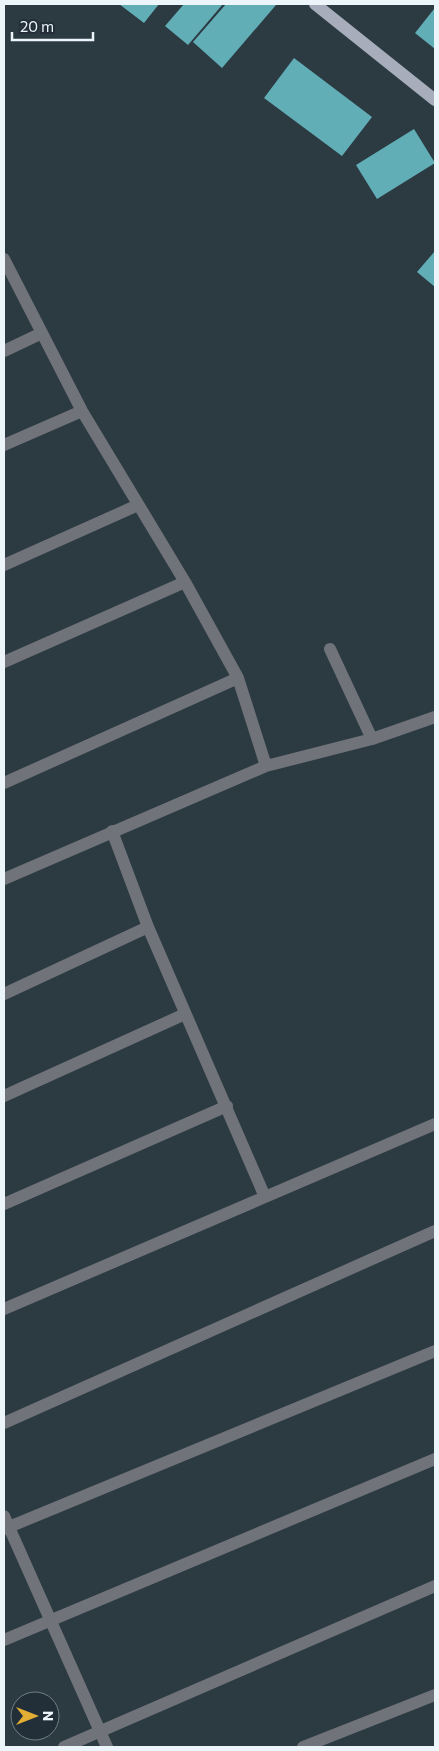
<svg xmlns="http://www.w3.org/2000/svg" width="439" height="1751" font-family="Commissioner,sans-serif">
  <style>
    .building { fill: #62aeb7 }
    .lines { fill: none; stroke-linecap: round; stroke-linejoin: round }
    .minor { stroke: #707379; stroke-width: 12 }
    .major { stroke: #a7adba; stroke-width: 12 }
  </style>
  <rect width="100%" height="100%" fill="#2c3a42"/>
  <path class="building" d="M 119,4 L 159,4 L 144,23 Z
    M 184,4 L 223,4 L 188,45 L 165,26 Z
    M 226,4 L 276,5 L 222,68 L 193,42 Z
    M 434,9 L 435,11 L 435,49 L 415,33 Z
    M 294,58 L 372,117 L 342,156 L 264,98 Z
    M 414,129 L 435,163 L 377,199 L 356,165 Z
    M 435,251 L 435,287 L 417,272 Z"/>
  <g class="lines">
    <path class="minor" d="M 4,259 L 82,411 L 185,582 L 238,678 L 266,766
      M 4,351 L 42,333
      M 4,445 L 82,411
      M 4,565 L 138,505
      M 330,649 L 372,739
      M 4,662 L 185,582
      M 4,783 L 238,678
      M 112,831 L 148,927 L 265,1197 L 435,1124
      M 4,879 L 266,766 L 372,739 L 435,717
      M 4,994 L 148,927
      M 4,1096 L 185,1014
      M 4,1204 L 227,1106
      M 4,1309 L 265,1197
      M 4,1423 L 435,1231
      M 4,1516 L 107,1747
      M 4,1529 L 435,1351
      M 4,1640 L 435,1459
      M 64,1747 L 435,1586
      M 303,1747 L 435,1695"/>
    <path class="major" d="M 315,4 L 435,100"/>
  </g>
  <rect width="439" height="1751" fill="none" stroke="#ecf5fa" stroke-width="10"/>
  <g transform="translate(35 1716) rotate(90)"><circle r="24" fill="#222f38" stroke="#737e86"/>
  <path d="M0-4L9 19L0 12L-9 19Z" fill="#e2af34"/>
  <text y="-8" font-size="14" font-weight="bold" text-anchor="middle" fill="#ecf5fa">N</text>
  </g>
  <path d="M12 32v8h81v-8" fill="none" stroke="#ecf5fa" stroke-width="2.5"/>
  <text x="20" y="32" font-size="15" fill="#ecf5fa" stroke="#222f38" stroke-width="4" paint-order="stroke">20 m</text>
</svg>
